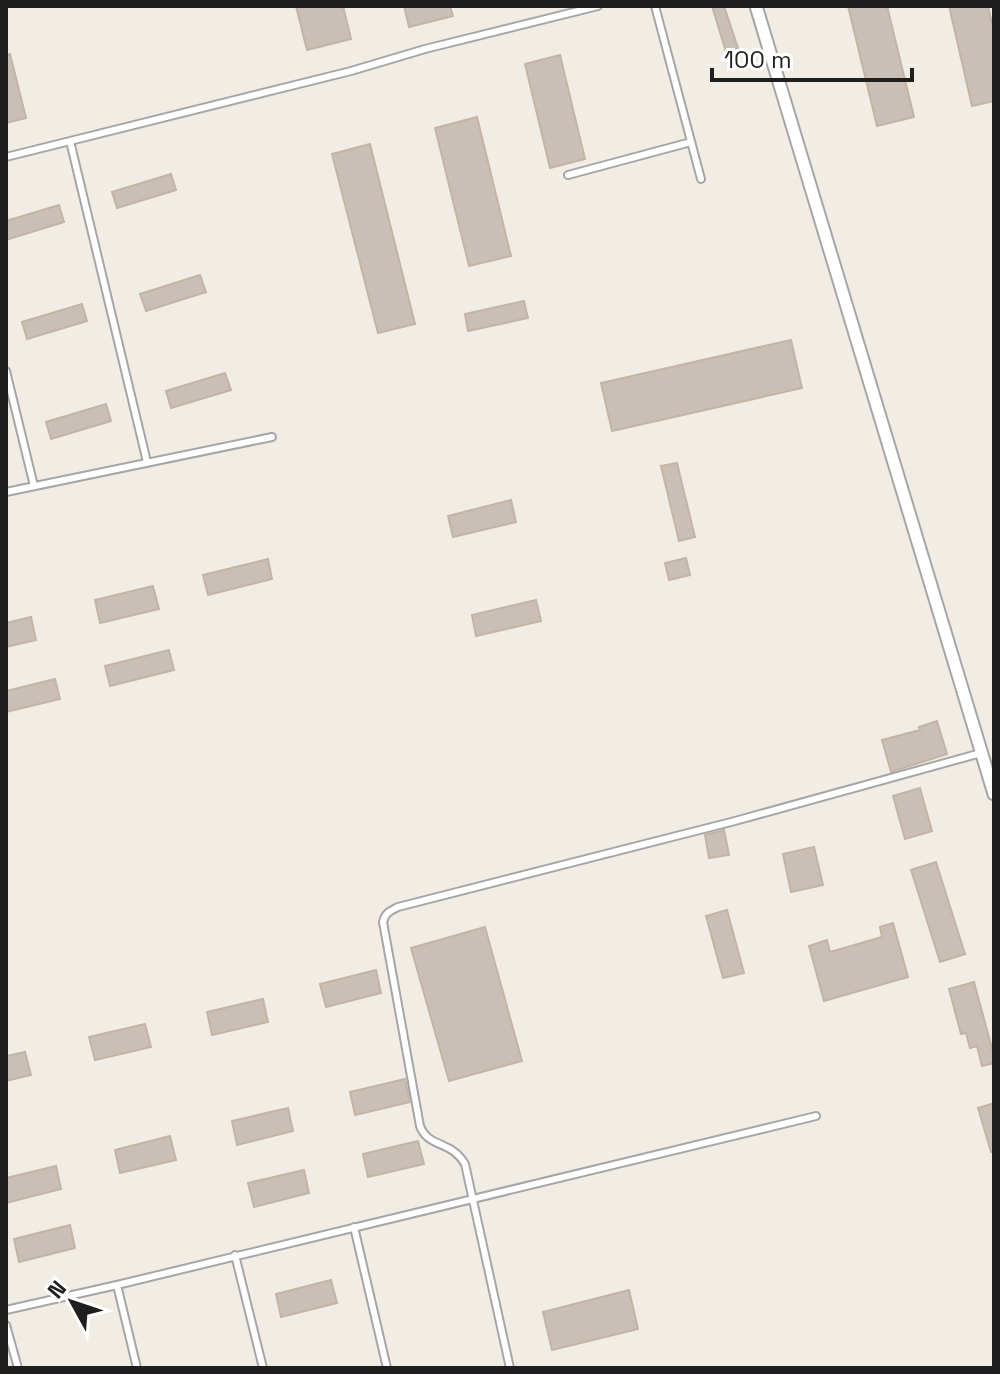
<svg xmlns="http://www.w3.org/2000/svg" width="1000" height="1374" font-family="'Space Grotesk',sans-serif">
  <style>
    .building { fill: #c9bfb7; stroke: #c4b4a5; stroke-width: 2 }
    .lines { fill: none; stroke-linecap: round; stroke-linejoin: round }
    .lane-casing { stroke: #a6a6a6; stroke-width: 10 }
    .street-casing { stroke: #a6a6a6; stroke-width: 15 }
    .lane { stroke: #fff; stroke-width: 6 }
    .street { stroke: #fff; stroke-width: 11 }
  </style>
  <rect width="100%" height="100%" fill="#f1ede4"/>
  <path class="building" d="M 296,6 L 343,6 L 351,39 L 307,50 Z
    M 404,6 L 450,6 L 453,16 L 409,27 Z
    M 712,6 L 724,6 L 738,48 L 726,52 Z
    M 848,6 L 887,6 L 914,117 L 877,126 Z
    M 949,6 L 988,6 L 994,32 L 994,101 L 972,106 Z
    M 10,54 L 26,118 L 6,123 L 6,55 Z
    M 560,55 L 585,159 L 550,168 L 525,64 Z
    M 477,117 L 511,256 L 469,266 L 435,128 Z
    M 370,144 L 415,324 L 378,333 L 332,154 Z
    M 171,174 L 176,190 L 117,208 L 112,192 Z
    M 59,205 L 64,222 L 6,240 L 6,221 Z
    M 200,275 L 206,292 L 146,311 L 140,294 Z
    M 524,301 L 528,318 L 468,331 L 465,314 Z
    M 82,304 L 87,321 L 27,339 L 22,322 Z
    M 791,340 L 802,388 L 612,431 L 601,383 Z
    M 225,373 L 231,390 L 171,408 L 166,391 Z
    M 106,404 L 111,421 L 51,439 L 46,422 Z
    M 677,463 L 695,537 L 679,541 L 661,466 Z
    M 511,500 L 516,522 L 453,537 L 448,516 Z
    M 686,558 L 690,575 L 669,580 L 665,563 Z
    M 268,559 L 272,579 L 208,595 L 203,575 Z
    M 153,586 L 159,609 L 100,623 L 95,600 Z
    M 536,600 L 541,621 L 476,636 L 472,615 Z
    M 31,617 L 36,640 L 6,647 L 6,623 Z
    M 169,650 L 174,670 L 110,686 L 105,666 Z
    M 55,679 L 60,699 L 6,712 L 6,691 Z
    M 937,721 L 947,754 L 891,772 L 882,740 L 920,730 L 919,727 Z
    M 920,788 L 932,831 L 905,839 L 893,796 Z
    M 724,830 L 729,855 L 709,858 L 705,835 Z
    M 814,847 L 823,885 L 791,892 L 783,854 Z
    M 936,862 L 965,954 L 940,962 L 911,870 Z
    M 727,910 L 744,973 L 723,978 L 706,916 Z
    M 893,923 L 908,977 L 824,1001 L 809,946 L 827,940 L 830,952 L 882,937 L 880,927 Z
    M 485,927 L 522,1061 L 449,1081 L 411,948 Z
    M 376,970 L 381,993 L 326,1007 L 320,984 Z
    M 974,982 L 994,1056 L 994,1063 L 982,1066 L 977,1046 L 970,1048 L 966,1033 L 961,1034 L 949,989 Z
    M 263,999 L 268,1022 L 212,1035 L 207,1012 Z
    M 145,1024 L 151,1047 L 95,1060 L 89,1037 Z
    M 25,1052 L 31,1075 L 6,1081 L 6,1056 Z
    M 405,1079 L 410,1102 L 355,1115 L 350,1092 Z
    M 994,1103 L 994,1152 L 991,1152 L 978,1108 Z
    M 288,1108 L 293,1131 L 237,1145 L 232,1121 Z
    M 170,1136 L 176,1160 L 120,1173 L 115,1150 Z
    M 418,1141 L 424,1164 L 368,1177 L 363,1154 Z
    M 56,1166 L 61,1189 L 6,1203 L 6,1178 Z
    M 304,1170 L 309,1193 L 254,1207 L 248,1183 Z
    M 70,1225 L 75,1248 L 19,1262 L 14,1239 Z
    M 331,1280 L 337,1303 L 281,1317 L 276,1294 Z
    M 629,1290 L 638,1329 L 552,1350 L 543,1312 Z"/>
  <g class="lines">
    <defs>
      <path id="lane" d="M 655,6 L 701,179
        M 70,141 L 147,462
        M 6,157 L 351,71 L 425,49 L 598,6
        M 568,175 L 691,142
        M 6,371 L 34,486
        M 6,492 L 272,437
        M 354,1227 L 387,1368
        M 235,1255 L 263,1368
        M 117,1285 L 137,1368
        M 6,1310 L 117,1285 L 816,1116
        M 6,1325 L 18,1368
        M 510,1368 L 465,1164 C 451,1140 428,1148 420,1126 L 383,922 C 385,913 390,911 398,907 L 735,821 L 981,753"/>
      <path id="street" d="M 756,6 L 994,794"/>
    </defs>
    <use href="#lane" class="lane-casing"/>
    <use href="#street" class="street-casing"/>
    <use href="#lane" class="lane"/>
    <use href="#street" class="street"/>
  </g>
  <rect width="1000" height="1374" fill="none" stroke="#1f1f1f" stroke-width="16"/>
  <g transform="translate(72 1302) rotate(310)" stroke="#ffffff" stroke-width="6" paint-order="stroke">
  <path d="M0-6L14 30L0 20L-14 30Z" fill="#1f1f1f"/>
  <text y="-12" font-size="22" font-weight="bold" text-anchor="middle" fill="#1f1f1f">N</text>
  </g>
  <path d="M712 68v12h200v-12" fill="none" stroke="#1f1f1f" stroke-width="4"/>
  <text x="724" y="68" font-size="24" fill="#1f1f1f" stroke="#ffffff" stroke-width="6" paint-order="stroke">100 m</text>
</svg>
